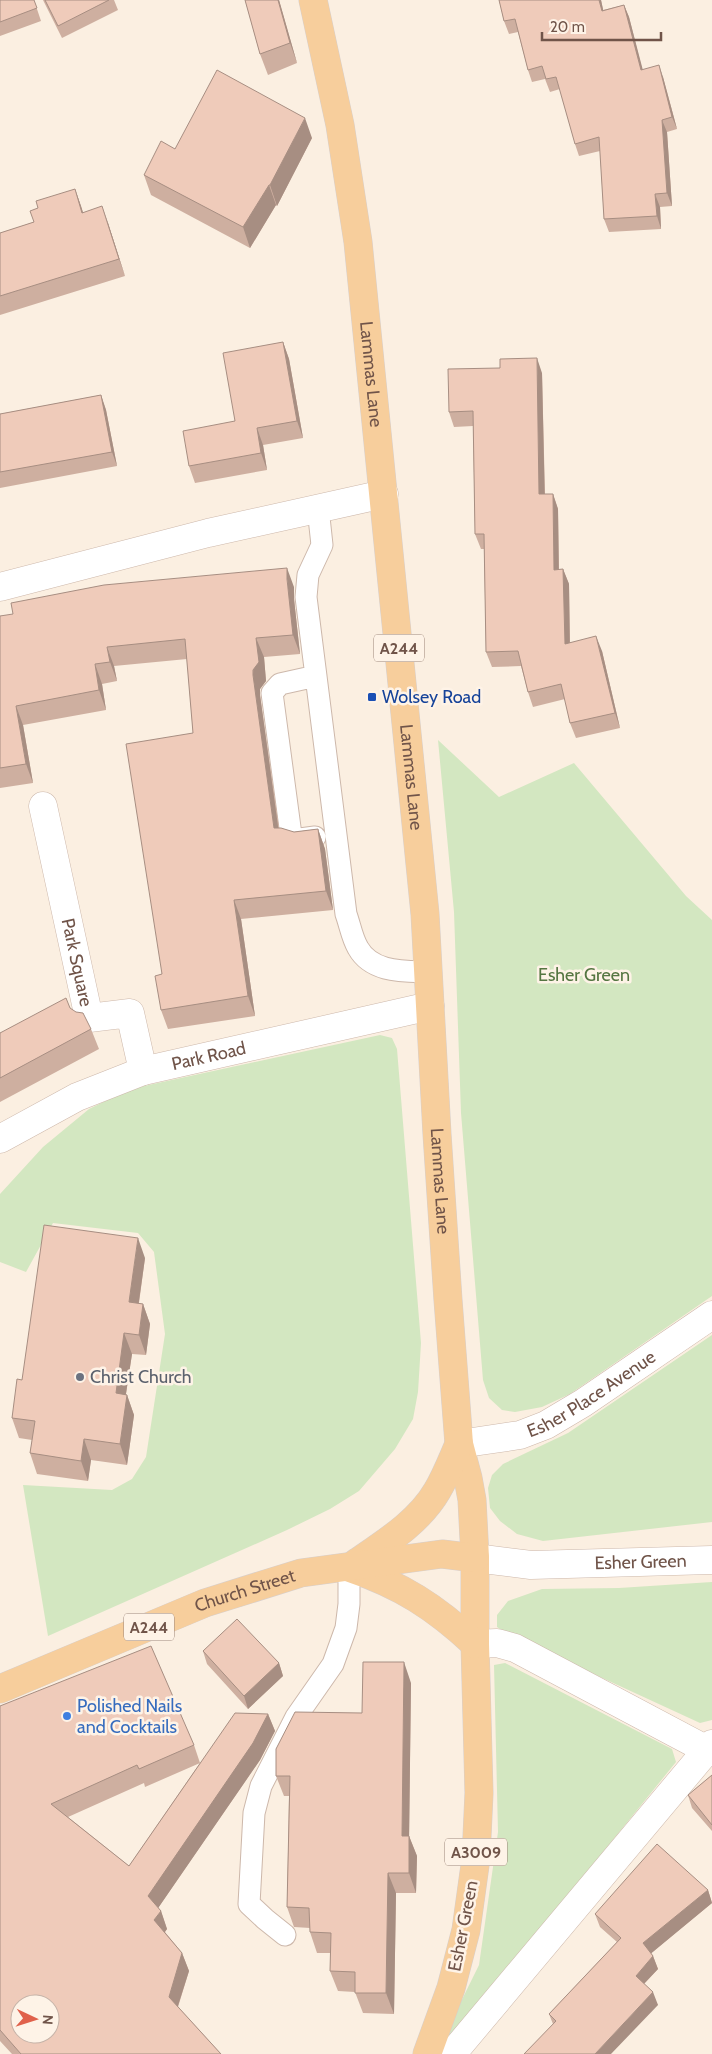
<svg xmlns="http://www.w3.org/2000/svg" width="712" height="2054" font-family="Cabin,sans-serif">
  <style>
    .green { fill: #d3e7c1 }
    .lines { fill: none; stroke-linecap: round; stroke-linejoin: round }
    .service-casing { stroke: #cdb8ab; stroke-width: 23 }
    .pedestrian-casing { stroke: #cdb8ab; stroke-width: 29 }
    .minor-casing { stroke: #cdb8ab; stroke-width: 29 }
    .primary-casing { stroke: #d7cfcc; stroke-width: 29 }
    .service { stroke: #fff; stroke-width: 21 }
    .pedestrian { stroke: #fff; stroke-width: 28 }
    .minor { stroke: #fff; stroke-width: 28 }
    .primary { stroke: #f7ce9c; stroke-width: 28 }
    .wall { fill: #ceafa0; fill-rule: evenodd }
    .shaded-wall { fill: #a78e82 }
    .building { fill: #efcbba; stroke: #a78e82; fill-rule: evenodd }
    .transit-dot { fill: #1a4fb4; stroke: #fef3e7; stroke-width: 2 }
    .worship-dot { fill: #6b7280; stroke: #fef3e7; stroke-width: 2 }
    .shop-dot { fill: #3f7fe0; stroke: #fef3e7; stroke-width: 2 }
    .labels { text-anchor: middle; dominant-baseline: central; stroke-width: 5; stroke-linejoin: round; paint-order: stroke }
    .shield { fill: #fef3e7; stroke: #9b8478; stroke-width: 1 }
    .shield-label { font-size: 16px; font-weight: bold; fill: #705449 }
    .street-label { font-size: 18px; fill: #705449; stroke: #fef3e7 }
    .transit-label { font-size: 18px; fill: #164399; stroke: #fef3e7; text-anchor: start }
    .park-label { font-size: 18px; fill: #557642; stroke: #fef3e7 }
    .worship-label { font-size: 18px; fill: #5b616d; stroke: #fef3e7; text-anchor: start }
    .shop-label { font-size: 18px; fill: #366cbe; stroke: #fef3e7; text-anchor: start }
  </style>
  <rect width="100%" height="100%" fill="#fbefe1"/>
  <path class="green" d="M 438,740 L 499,797 L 574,763 L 686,896 L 712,920 L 712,1296 L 570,1394 L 542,1407 L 515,1412 L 502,1410 L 489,1398 L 483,1380 L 461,1113 L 454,912 Z
    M 380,1035 L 392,1038 L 397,1049 L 421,1343 L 418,1392 L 413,1419 L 395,1449 L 359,1491 L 330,1509 L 287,1530 L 48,1636 L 23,1485 L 112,1490 L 132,1479 L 146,1457 L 165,1334 L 154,1252 L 138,1233 L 53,1223 L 26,1272 L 0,1262 L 0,1194 L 43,1147 L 89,1109 L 130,1089 Z
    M 712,1335 L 712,1522 L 543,1541 L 517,1534 L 500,1521 L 490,1508 L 488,1488 L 492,1475 L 503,1464 L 568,1433 Z
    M 712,1582 L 712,1720 L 700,1723 L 507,1634 L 497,1627 L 497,1615 L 508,1601 L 542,1589 L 619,1588 Z
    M 505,1663 L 672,1749 L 676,1762 L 450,2041 L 444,2036 L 479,1965 L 498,1832 L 494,1665 Z"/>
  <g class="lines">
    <defs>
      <path id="service" d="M 318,508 L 322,545 L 308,575 L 306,597 L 346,914 C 350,925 352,938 358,948 C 372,973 404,971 429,972
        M 315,837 L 300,839 L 291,835 L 272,693 L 280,684 L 316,676
        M 285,1935 L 265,1919 L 249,1904 L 254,1813 L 261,1786 L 296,1717 L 333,1664 L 346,1628 L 349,1604 L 349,1568"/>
      <g id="pedestrian">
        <path id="s1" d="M 43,806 L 89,1018 L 130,1013 L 143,1071"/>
      </g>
      <g id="minor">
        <path d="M 0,587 L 208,533 L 384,494"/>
        <path id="s2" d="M 0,1139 L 77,1097 L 143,1071 L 430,1006"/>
        <path id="s3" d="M 459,1444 L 520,1435 L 546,1425 L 583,1403 L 712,1315"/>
        <path id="s4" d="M 475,1558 L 531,1565 L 712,1560"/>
        <path d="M 475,1644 L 497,1643 L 515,1648 L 707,1750"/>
        <path d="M 452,2054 L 712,1744"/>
      </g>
      <g id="primary">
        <path id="s5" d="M 313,0 L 340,125 L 358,242 L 425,914 L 437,1134 L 448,1300 L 459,1444 L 468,1478 L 472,1500 L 475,1558 L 475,1644 L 479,1793 L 476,1858 L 466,1930 L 451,1988 L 427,2054"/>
        <path d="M 356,1563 C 385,1543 419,1522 437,1491 C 446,1476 452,1460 459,1444"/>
        <path d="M 350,1568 C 401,1585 435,1607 475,1644"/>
        <path id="s6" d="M 0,1689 L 205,1603 L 301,1573 L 442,1554 L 475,1558"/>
      </g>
    </defs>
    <use href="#service" class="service-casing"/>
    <use href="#pedestrian" class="pedestrian-casing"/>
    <use href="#minor" class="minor-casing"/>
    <use href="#primary" class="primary-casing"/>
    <use href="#service" class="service"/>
    <use href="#pedestrian" class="pedestrian"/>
    <use href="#minor" class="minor"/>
    <use href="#primary" class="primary"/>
  </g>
  <path class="wall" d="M 0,0 L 34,0 L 41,21 L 0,36 Z
    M 43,0 L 114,0 L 118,10 L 62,38 Z
    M 245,0 L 279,0 L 297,63 L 268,75 L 260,54 Z
    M 499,0 L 601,0 L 603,10 L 624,5 L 629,17 L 642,69 L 663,77 L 677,129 L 667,132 L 672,206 L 660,207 L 661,229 L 609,232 L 604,219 L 600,151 L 579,156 L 575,144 L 560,89 L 550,92 L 545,79 L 532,82 L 528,70 L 518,32 L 509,34 L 504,21 Z
    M 312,138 L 277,206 L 276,205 L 250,248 L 151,195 L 144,175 L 175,149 Z
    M 75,189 L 83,212 L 108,223 L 125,276 L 0,315 L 0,233 L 34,222 L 38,208 Z
    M 283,342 L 289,359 L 303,438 L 263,445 L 267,470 L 195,483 L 189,466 L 235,421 Z
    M 542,373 L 545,494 L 553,494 L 558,509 L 559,570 L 563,569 L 569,584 L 570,643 L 602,651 L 620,728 L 576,738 L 570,723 L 565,699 L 533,707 L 528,692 L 521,666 L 492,667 L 486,652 L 484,549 L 481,549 L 475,534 L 473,426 L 454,427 L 449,412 Z
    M 101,395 L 106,410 L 117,466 L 0,488 L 0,414 Z
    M 294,587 L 294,599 L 300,654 L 264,657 L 266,681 L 260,689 L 260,695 L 279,828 L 294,832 L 318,829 L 325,849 L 333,910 L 241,919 L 255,1016 L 168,1029 L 161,1010 L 162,974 L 193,733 L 187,659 L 114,666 L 117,681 L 102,684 L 106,710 L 23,725 L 33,783 L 0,788 L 0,616 Z
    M 70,1008 L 91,1029 L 99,1049 L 0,1102 L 0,1033 Z
    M 145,1258 L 139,1303 L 143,1304 L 150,1324 L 146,1355 L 132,1354 L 126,1394 L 127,1395 L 134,1415 L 127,1465 L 91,1460 L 88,1481 L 37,1474 L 30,1453 L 32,1440 L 19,1438 L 12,1418 L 22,1380 Z
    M 203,1651 L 279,1663 L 283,1676 L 248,1709 L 207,1664 Z
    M 411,1683 L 409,1836 L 417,1856 L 416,1893 L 396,1893 L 394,2014 L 363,2013 L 355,1992 L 338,1991 L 330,1971 L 331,1953 L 317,1953 L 310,1932 L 310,1928 L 294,1927 L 287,1907 L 289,1796 L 284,1796 L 276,1776 L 362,1713 Z
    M 0,1706 L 194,1745 L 200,1763 L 268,1714 L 275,1731 L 260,1760 L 158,1908 L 161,1911 L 167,1929 L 165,1932 L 182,1953 L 189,1971 L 178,2007 L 221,2054 L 12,2054 L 0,2041 ZM 200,1763 L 129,1866 L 68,1817 L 144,1783 L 145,1787 Z
    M 712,1775 L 712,1831 L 692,1808 L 688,1795 Z
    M 708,1890 L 712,1903 L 651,1953 L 653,1956 L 658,1969 L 644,1984 L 658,2005 L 553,2024 L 549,2014 L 617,1942 L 600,1927 L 595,1914 Z"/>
  <path class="shaded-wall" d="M 278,0 L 279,0 L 297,63 L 290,43 Z
    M 599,0 L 601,0 L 606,23 L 602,11 Z
    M 624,5 L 629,17 L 646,82 L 641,70 Z
    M 659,65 L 663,77 L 677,129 L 672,117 Z
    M 305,118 L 312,138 L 277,206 L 270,185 Z
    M 662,120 L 667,132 L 672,206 L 667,193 Z
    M 269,185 L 276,205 L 250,248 L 243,227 Z
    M 75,189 L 81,206 L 88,230 L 82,213 Z
    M 655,194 L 660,207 L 661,229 L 657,216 Z
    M 102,206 L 108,223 L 125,276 L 119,259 Z
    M 283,342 L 289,359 L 303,438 L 297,421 Z
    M 537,358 L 542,373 L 545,509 L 539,494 Z
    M 101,395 L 106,410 L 117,466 L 112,452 Z
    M 257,428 L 263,445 L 267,470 L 261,453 Z
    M 553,494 L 558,509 L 559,585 L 554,570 Z
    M 287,568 L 294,587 L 294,599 L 300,654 L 293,635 L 287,579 Z
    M 563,569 L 569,584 L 570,659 L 565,644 Z
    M 596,636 L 602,651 L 620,728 L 615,713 Z
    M 256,638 L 264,657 L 266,681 L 260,689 L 260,695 L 281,848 L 274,828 L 253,675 Z
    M 107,647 L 114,666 L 117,681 L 110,662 Z
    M 95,664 L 102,684 L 106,710 L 99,690 Z
    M 16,706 L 23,725 L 33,783 L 26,764 Z
    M 318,829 L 325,849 L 333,910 L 326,891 Z
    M 234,900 L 241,919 L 255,1016 L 248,996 Z
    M 138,1238 L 145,1258 L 136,1322 L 129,1302 Z
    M 143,1304 L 150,1324 L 146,1355 L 139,1335 Z
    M 124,1333 L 132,1354 L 123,1413 L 116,1393 Z
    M 127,1395 L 134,1415 L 127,1465 L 120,1444 Z
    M 84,1439 L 91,1460 L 88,1481 L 81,1461 Z
    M 404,1662 L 411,1683 L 409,1846 L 409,1836 L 417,1856 L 416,1893 L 409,1873 L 402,1836 Z
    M 279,1663 L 283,1676 L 248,1709 L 244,1696 Z
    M 268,1714 L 275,1731 L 260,1760 L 154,1914 L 148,1896 Z
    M 388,1873 L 396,1893 L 394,2014 L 386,1993 Z
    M 708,1890 L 712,1903 L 648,1956 L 643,1943 Z
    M 161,1911 L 167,1929 L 161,1937 L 154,1920 Z
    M 182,1953 L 189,1971 L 175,2015 L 169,1997 Z
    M 653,1956 L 658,1969 L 640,1988 L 636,1976 Z
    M 653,1992 L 658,2005 L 611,2054 L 595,2054 Z"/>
  <path class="building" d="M 0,0 L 34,0 L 37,8 L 0,22 Z
    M 45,0 L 109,0 L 58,26 Z
    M 245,0 L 278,0 L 290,43 L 260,54 Z
    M 499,0 L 599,0 L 602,11 L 624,5 L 641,70 L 659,65 L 672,117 L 662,120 L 667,193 L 655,194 L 657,216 L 604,219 L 599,137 L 575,144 L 556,77 L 546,79 L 542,66 L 528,70 L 515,19 L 504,21 Z
    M 217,70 L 305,118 L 270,185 L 269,185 L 243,227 L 144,175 L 161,141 L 175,149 Z
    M 75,189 L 82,213 L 102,206 L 119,259 L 0,296 L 0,233 L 34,222 L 30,211 L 38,208 L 36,201 Z
    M 283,342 L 297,421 L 257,428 L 261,453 L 189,466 L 183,431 L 235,421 L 223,353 Z
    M 537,358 L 539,494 L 553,494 L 554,570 L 563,569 L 565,644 L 596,636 L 615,713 L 570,723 L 561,684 L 528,692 L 518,651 L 486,652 L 484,534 L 475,534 L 473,411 L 449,412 L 448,369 L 500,368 L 500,359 Z
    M 101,395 L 112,452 L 0,472 L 0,414 Z
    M 287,568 L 287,579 L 293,635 L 256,638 L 259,662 L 253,670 L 253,675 L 274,828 L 281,828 L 294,832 L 318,829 L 326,891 L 234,900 L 248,996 L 161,1010 L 155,976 L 162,974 L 126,744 L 193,733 L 185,639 L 107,647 L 110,662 L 95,664 L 99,690 L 16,706 L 26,764 L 0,768 L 0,616 L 13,614 L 11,603 L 104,585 Z
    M 66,998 L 70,1008 L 76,1012 L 83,1013 L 91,1029 L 0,1078 L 0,1033 Z
    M 44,1225 L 138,1238 L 129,1302 L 143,1304 L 139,1335 L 124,1333 L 116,1393 L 127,1395 L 120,1444 L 84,1439 L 81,1461 L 30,1453 L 35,1421 L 12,1418 L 17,1379 L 22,1380 Z
    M 237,1619 L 279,1663 L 244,1696 L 203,1651 Z
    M 151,1646 L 194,1745 L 139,1769 L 137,1765 L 51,1804 L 129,1866 L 235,1713 L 268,1714 L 253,1743 L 148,1896 L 161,1911 L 154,1920 L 182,1953 L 169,1997 L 221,2054 L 21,2054 L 0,2030 L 0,1706 ZM 20,2004 L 50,2004 L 50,2034 L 20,2034 Z
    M 363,1662 L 404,1662 L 402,1836 L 409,1836 L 409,1873 L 388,1873 L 386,1993 L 355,1993 L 355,1972 L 330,1971 L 331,1933 L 310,1932 L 309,1908 L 287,1907 L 290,1776 L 276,1776 L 276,1749 L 295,1712 L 362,1713 Z
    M 712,1775 L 712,1825 L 688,1795 Z
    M 657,1844 L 708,1890 L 643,1943 L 653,1956 L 636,1976 L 653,1992 L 595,2054 L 524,2054 L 556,2021 L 549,2014 L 621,1938 L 595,1914 Z"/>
  <rect class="transit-dot" x="367" y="692" width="10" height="10" rx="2.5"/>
  <circle class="worship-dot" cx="80" cy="1377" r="5"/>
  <circle class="shop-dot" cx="67" cy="1716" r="5"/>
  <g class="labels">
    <g class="shield">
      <rect x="374" y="634.5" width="50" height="27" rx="4"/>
      <rect x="124" y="1613.5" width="50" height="27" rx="4"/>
      <rect x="445" y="1838.5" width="62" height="27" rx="4"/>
    </g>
    <g class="shield-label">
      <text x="399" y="648">A244</text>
      <text x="149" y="1627">A244</text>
      <text x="476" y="1852">A3009</text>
    </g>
    <g class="street-label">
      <text stroke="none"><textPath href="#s5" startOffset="379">Lammas Lane</textPath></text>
      <text stroke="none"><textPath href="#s5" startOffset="784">Lammas Lane</textPath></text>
      <text stroke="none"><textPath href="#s1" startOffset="160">Park Square</textPath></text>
      <text stroke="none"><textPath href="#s2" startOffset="226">Park Road</textPath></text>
      <text stroke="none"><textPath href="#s5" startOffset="1189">Lammas Lane</textPath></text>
      <text stroke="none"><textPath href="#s3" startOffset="144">Esher Place Avenue</textPath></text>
      <text stroke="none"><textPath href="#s4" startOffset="166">Esher Green</textPath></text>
      <text stroke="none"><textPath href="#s6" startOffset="264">Church Street</textPath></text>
      <text transform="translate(463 1926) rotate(-79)">Esher Green</text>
    </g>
    <g class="transit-label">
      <text x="382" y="697">Wolsey Road</text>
    </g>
    <g class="park-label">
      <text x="584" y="975">Esher Green</text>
    </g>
    <g class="worship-label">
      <text x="90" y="1377">Christ Church</text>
    </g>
    <g class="shop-label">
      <text x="77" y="1706">Polished Nails<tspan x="77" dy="21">and Cocktails</tspan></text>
    </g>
  </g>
  <g transform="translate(35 2019) rotate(94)"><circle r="24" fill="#fef3e7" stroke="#c5b3a8"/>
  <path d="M0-4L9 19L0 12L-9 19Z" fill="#e0614b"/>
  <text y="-8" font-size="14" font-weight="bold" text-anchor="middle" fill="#705449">N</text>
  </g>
  <path d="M542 32v8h119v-8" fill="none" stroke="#705449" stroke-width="2.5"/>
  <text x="550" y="32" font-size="15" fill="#705449" stroke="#fef3e7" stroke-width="4" paint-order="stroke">20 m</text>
</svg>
